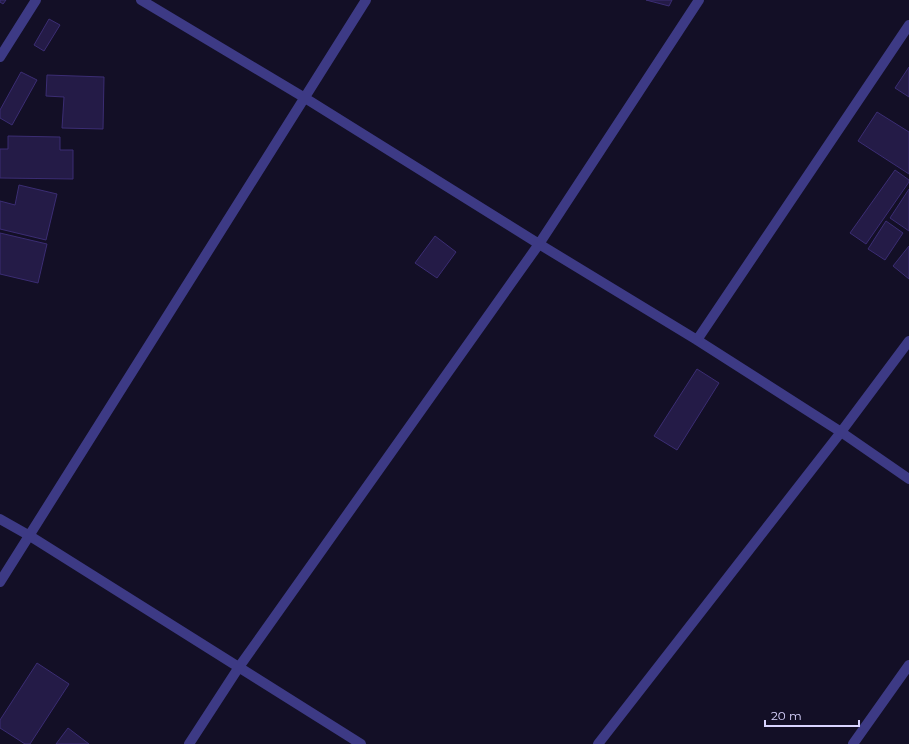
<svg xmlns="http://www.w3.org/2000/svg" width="909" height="744" font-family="Montserrat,sans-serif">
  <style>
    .building { fill: #241b47; stroke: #3b2d73 }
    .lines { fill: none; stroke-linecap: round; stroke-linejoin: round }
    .minor { stroke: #3d3a85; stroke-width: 10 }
  </style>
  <rect width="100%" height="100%" fill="#130f26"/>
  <path class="building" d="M 0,0 L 6,0 L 3,4 L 0,2 Z
    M 646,0 L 672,0 L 669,6 Z
    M 49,19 L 60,25 L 44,51 L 34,45 Z
    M 909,67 L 909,97 L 895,88 Z
    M 21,72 L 37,80 L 12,125 L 0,118 L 0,110 Z
    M 47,75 L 104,77 L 103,129 L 62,128 L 64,97 L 46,96 Z
    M 877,112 L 909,132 L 909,174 L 858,141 Z
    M 8,136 L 60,137 L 60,150 L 73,150 L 73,179 L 0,178 L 0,149 L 8,149 Z
    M 895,170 L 909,180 L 909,182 L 866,244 L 850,233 Z
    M 19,185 L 57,194 L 46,240 L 0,229 L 0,201 L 15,205 Z
    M 909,189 L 909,231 L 890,218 Z
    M 886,221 L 903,233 L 885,260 L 868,249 Z
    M 0,233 L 47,244 L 38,283 L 0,274 Z
    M 435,236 L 456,252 L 437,278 L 415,263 Z
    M 909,246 L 909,279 L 893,266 Z
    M 697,369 L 719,383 L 677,450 L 654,436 Z
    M 37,663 L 69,684 L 30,744 L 25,744 L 0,728 L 0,720 Z
    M 68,728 L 89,744 L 56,744 Z"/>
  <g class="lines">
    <path class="minor" d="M 141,0 L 305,98 L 539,244 L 697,340 L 841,432 L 909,479
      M 0,57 L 36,0
      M 697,340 L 909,25
      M 0,519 L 30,536 L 361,744
      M 0,582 L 366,0
      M 189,744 L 239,667 L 539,244 L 699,0
      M 598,744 L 841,432 L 909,341
      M 853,744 L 909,665"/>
  </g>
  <path d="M765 720v6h94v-6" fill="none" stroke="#d9d4ff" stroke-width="2"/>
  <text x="771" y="720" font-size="12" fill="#d9d4ff" stroke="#130f26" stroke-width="3" paint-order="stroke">20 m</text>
</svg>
